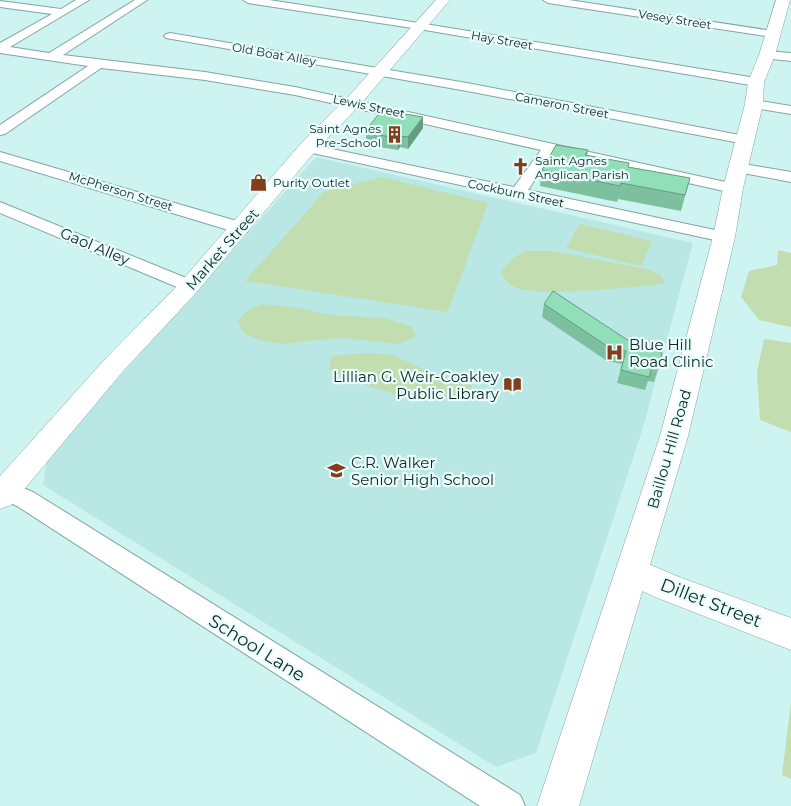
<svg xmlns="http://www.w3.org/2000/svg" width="791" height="806" font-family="Montserrat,sans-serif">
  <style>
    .built { fill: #b8e7e4 }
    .green { fill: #c2ddb0 }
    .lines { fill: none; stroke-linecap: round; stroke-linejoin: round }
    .minor-casing { stroke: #81a5a3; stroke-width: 2 }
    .tertiary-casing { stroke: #81a5a3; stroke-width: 1 }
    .primary-casing { stroke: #81a5a3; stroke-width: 1 }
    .minor { fill: #fff; fill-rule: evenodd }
    .tertiary { fill: #fff; fill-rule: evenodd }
    .primary { fill: #fff; fill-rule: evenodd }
    .wall { fill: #7dc09f }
    .shaded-wall { fill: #669c82 }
    .building { fill: #91dfb9; stroke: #669c82 }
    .labels { text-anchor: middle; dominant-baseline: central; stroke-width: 4.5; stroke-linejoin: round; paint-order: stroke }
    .far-street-label { font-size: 12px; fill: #152322; stroke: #e7fefc }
    .far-poi-label { font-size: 12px; fill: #152322; stroke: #e7fefc; text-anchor: start }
    .street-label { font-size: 15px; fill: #152322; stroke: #e7fefc }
    .poi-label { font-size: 15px; fill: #152322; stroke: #e7fefc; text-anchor: start }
    .near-street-label { font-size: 18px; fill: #152322; stroke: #e7fefc }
  </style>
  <rect width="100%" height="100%" fill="#cef4f1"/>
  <path class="built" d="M 316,157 L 693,243 L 642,431 L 536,753 L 496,767 L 43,485 L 47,458 Z"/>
  <path class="green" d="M 381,177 L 488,203 L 448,312 L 245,281 L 324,192 Z
    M 580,224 L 652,241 L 641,266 L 566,248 Z
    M 778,250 L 791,253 L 791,327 L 759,320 L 741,297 L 749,271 L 777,265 Z
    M 525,251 L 553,251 L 646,269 L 661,275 L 665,284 C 635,286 536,299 513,286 C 506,282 504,278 501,271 L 512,259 Z
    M 261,304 L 292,307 L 331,315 L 384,318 L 412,327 L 416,336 L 398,344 L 344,338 L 315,340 L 282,344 L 260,340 L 245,334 L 237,322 L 247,311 Z
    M 764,339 L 791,343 L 791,432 L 760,420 L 757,372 Z
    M 367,353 L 393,355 L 429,372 L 472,385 L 471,390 L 455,400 L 434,392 L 409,399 L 357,382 L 329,369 L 332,356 Z
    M 791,702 L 791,779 L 782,775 Z"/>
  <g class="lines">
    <defs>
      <path id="minor" d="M 76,0 L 89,0 L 10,47 L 49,53 L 135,0 L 147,0 L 63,55 L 205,72 L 295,87 L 739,185 L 741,188 L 739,191 L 733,193 L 553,153 L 528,190 L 724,232 L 730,233 L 732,237 L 730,241 L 724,242 L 303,151 L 301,148 L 303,145 L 308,144 L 514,187 L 541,150 L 295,95 L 205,80 L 101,68 L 5,134 L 0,135 L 0,125 L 88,66 L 0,53 L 0,43 L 52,14 L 0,7 L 0,1 L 61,9 Z
        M 243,0 L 269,0 L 419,23 L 756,78 L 762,82 L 756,86 L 419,29 L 248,3 Z
        M 543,0 L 569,0 L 773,31 L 779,34 L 773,37 L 548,3 Z
        M 170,33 L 467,83 L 745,136 L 750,137 L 752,140 L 750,143 L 745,144 L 467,91 L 166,38 L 164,36 L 166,34 Z
        M 767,51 L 791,53 L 791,61 L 763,58 L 761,55 L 763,52 Z
        M 754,100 L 791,106 L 791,114 L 749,107 L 747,104 Z
        M 0,152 L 247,224 L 249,228 L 247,232 L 235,232 L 0,161 Z
        M 738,163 L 791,172 L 791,182 L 733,171 L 730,168 L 733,165 Z
        M 0,202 L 196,282 L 199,286 L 196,290 L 190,291 L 184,290 L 0,213 Z
        M 6,481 L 33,492 L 520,795 L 525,806 L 480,806 L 17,506 L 0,498 L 0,483 Z"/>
      <path id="tertiary" d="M 632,557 L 679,577 L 791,618 L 791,650 L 655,597 L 620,581 L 615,571 L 620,561 Z"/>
      <path id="primary" d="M 436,0 L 450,0 L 358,107 L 318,148 L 195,294 L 124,370 L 11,505 L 0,509 L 0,476 L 106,358 L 179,284 L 304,140 L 346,99 Z
        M 776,0 L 790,0 L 775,55 L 764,82 L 763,104 L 743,188 L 735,237 L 688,436 L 579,806 L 537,806 L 660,436 L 713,237 L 723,188 L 745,104 L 748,82 L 759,55 Z"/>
    </defs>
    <use href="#minor" class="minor-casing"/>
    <use href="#tertiary" class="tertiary-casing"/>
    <use href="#primary" class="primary-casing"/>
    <use href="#minor" class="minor"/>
    <use href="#tertiary" class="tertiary"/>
    <use href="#primary" class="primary"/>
  </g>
  <path class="wall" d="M 423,117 L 423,128 L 408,149 L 400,147 L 398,150 L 373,146 L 373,143 L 366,142 L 366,130 Z
    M 588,150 L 587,156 L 629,167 L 690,178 L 681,211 L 618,199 L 617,202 L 540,186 L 542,170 Z
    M 544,304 L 629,341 L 656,351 L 658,369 L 654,382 L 648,381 L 645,390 L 617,383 L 622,364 L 607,361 L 542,317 Z"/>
  <path class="shaded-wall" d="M 423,117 L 423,128 L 408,149 L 408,137 Z
    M 400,136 L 400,147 L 398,150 L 398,138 Z"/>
  <path class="building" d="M 382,110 L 423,117 L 408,137 L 400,136 L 398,138 L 373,134 L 375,132 L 366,130 Z
    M 556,145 L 588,150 L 585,155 L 629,163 L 628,167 L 690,178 L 685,195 L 621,183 L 620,186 L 542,170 Z
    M 553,291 L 629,341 L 630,337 L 658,343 L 656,351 L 662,353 L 658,369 L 652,367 L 649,377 L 621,370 L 626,351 L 610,348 L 544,304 Z"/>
  <defs>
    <symbol id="building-bare" viewBox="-9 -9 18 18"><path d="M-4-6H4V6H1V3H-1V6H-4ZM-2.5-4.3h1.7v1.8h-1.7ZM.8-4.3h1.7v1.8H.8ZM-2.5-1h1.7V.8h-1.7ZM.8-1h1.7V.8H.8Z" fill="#853e1b" stroke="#e7fefc" stroke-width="2.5" paint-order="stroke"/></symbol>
    <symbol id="church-bare" viewBox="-9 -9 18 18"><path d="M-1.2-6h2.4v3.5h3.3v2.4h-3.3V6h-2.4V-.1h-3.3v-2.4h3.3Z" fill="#853e1b" stroke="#e7fefc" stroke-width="2.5" paint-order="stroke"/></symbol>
    <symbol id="shop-bare" viewBox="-9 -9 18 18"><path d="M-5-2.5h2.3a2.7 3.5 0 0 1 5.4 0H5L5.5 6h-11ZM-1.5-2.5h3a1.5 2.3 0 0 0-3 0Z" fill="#853e1b" stroke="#e7fefc" stroke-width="2.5" paint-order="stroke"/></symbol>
    <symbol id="hospital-bare" viewBox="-9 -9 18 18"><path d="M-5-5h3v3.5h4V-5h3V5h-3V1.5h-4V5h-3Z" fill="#853e1b" stroke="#e7fefc" stroke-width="2.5" paint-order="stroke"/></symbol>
    <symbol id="library-bare" viewBox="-9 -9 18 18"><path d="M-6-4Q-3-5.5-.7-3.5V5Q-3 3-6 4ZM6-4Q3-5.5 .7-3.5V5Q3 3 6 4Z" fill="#853e1b" stroke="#e7fefc" stroke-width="2.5" paint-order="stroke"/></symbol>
    <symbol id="school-bare" viewBox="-9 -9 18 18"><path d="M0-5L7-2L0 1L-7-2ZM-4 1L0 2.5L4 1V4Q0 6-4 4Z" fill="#853e1b" stroke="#e7fefc" stroke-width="2.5" paint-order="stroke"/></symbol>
  </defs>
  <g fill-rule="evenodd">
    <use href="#building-bare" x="382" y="122" width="25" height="25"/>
    <use href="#church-bare" x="508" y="154" width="25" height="25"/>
    <use href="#shop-bare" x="246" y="170" width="25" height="25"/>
    <use href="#hospital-bare" x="602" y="340" width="25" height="25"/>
    <use href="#library-bare" x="500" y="372" width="25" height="25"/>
    <use href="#school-bare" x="324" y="458" width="25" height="25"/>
  </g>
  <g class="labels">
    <g class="far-street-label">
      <text transform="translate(675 19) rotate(9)">Vesey Street</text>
      <text transform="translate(502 40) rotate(10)">Hay Street</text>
      <text transform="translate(274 54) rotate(10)">Old Boat Alley</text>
      <text transform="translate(562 105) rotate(11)">Cameron Street</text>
      <text transform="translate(369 106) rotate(12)">Lewis Street</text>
      <text transform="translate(121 191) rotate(17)">McPherson Street</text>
      <text transform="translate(516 193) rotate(12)">Cockburn Street</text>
    </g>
    <g class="far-poi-label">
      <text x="381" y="128" text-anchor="end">Saint Agnes<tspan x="381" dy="14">Pre-School</tspan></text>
      <text x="535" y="160">Saint Agnes<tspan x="535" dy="14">Anglican Parish</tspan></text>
      <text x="273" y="182">Purity Outlet</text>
    </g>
    <g class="street-label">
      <text transform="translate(95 246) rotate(23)">Gaol Alley</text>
      <text transform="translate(222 249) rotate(-49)">Market Street</text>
      <text transform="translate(669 449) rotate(-74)">Baillou Hill Road</text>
    </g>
    <g class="poi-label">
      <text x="629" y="344">Blue Hill<tspan x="629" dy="17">Road Clinic</tspan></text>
      <text x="499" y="376" text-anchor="end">Lillian G. Weir-Coakley<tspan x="499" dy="17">Public Library</tspan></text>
      <text x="351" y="462">C.R. Walker<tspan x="351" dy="17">Senior High School</tspan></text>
    </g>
    <g class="near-street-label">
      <text transform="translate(711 603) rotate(21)">Dillet Street</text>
      <text transform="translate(257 648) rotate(32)">School Lane</text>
    </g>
  </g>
</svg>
